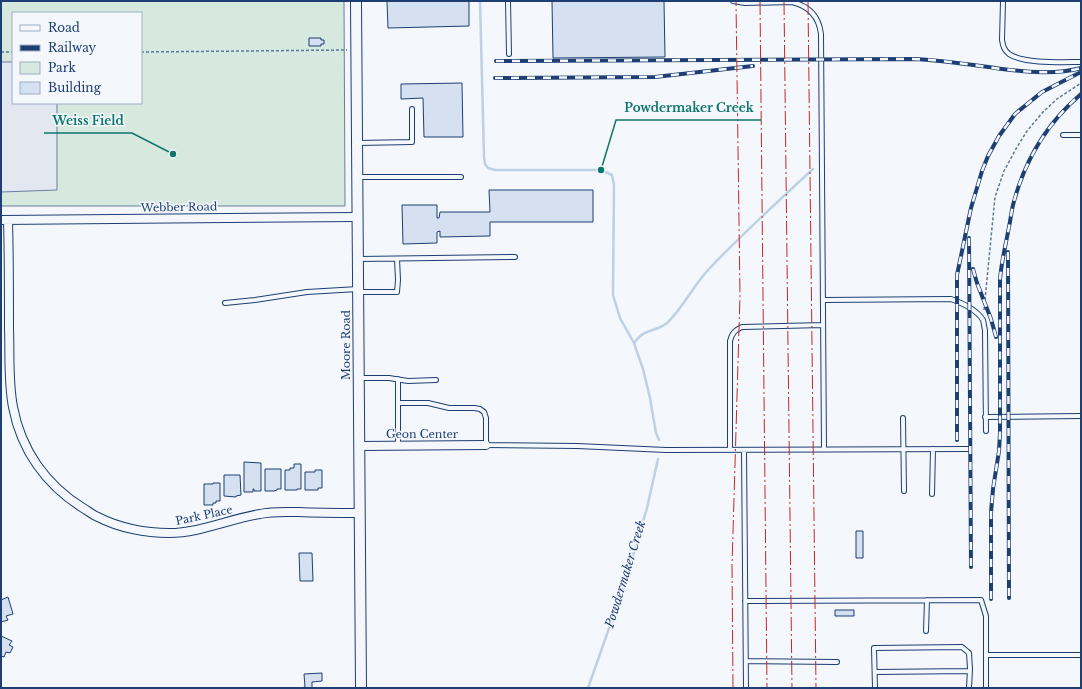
<svg xmlns="http://www.w3.org/2000/svg" width="1082" height="689" font-family="'Libre Baskerville',serif">
  <style>
    .green { fill: #d7e8df; stroke: #687fa3; fill-rule: evenodd }
    .parking { fill: #e3e8f0; stroke: #687fa3 }
    .lines { fill: none; stroke-linecap: round; stroke-linejoin: round }
    .stream { stroke: #bed0e5; stroke-width: 2.5 }
    .building { fill: #d5e0f0; stroke: #1d3f73 }
    .service-casing { stroke: #1d3f73; stroke-width: 6 }
    .minor-casing { stroke: #1d3f73; stroke-width: 10 }
    .tertiary-casing { stroke: #1d3f73; stroke-width: 12 }
    .path { stroke: #5e769c; stroke-width: 1.5; stroke-dasharray: 3 2; stroke-linecap: butt }
    .service { stroke: #f4f7fb; stroke-width: 4 }
    .minor { stroke: #f4f7fb; stroke-width: 8 }
    .tertiary { stroke: #f4f7fb; stroke-width: 10 }
    .rail-casing { stroke: #1d3f73; stroke-width: 4 }
    .rail { stroke: #f4f7fb; stroke-width: 2.5; stroke-dasharray: 8; stroke-linecap: butt }
    .power { stroke: #c62828; stroke-width: 1; stroke-dasharray: 14 3 2 3; stroke-linecap: butt }
    .labels { text-anchor: middle; dominant-baseline: central; stroke-width: 3; stroke-linejoin: round; paint-order: stroke }
    .street-label { font-size: 11px; fill: #1d3f73; stroke: #f4f7fb }
    .water-label { font-size: 12px; font-style: italic; fill: #1d3f73; stroke: #f4f7fb }
    .leader { fill: none; stroke: #0f766e; stroke-width: 1.5 }
    .callout-dot { fill: #0f766e; stroke: #f4f7fb; stroke-width: 1.5 }
    .callout-label { font-size: 12px; text-anchor: middle; font-weight: bold; fill: #0f766e; stroke: #f4f7fb; stroke-width: 3; stroke-linejoin: round; paint-order: stroke }
  </style>
  <rect width="100%" height="100%" fill="#f4f7fb"/>
  <path class="green" d="M 1,1 L 344,1 L 345,206 L 1,206 ZM 13,13 L 141,13 L 141,103 L 13,103 Z"/>
  <path class="parking" d="M 1,62 L 13,62 L 13,103 L 57,103 L 57,190 L 1,192 Z"/>
  <g class="lines">
    <path class="stream" d="M 480,1 L 484,157 L 485,164 L 488,168 L 495,170 L 601,170 L 612,175 L 614,185 L 613,295 L 620,318 L 634,343 L 643,369 L 650,398 L 656,433 L 659,440
      M 634,343 C 637,339 640,335 645,333 C 652,329 660,329 667,323 C 683,308 693,286 708,270 C 741,235 777,202 813,169
      M 588,688 L 625,583 L 647,508 L 658,459"/>
  </g>
  <path class="building" d="M 387,1 L 469,1 L 469,26 L 388,28 Z
    M 552,1 L 664,1 L 665,57 L 553,58 Z
    M 309,38 L 321,38 L 321,40 L 324,40 L 324,44 L 321,44 L 321,46 L 309,46 Z
    M 462,83 L 463,137 L 424,137 L 423,98 L 401,99 L 401,84 Z
    M 489,190 L 593,190 L 593,222 L 490,222 L 490,236 L 440,237 L 440,231 L 437,232 L 437,243 L 403,244 L 402,205 L 437,205 L 437,218 L 439,218 L 440,212 L 490,212 Z
    M 244,462 L 261,463 L 261,491 L 254,491 L 254,489 L 253,489 L 253,492 L 244,492 Z
    M 294,464 L 301,464 L 301,489 L 297,489 L 297,490 L 285,490 L 285,470 L 290,470 L 290,468 L 294,468 Z
    M 265,469 L 281,469 L 281,489 L 277,489 L 277,490 L 274,491 L 265,491 Z
    M 315,470 L 322,470 L 322,488 L 318,488 L 318,490 L 305,490 L 305,472 L 315,472 Z
    M 224,475 L 240,475 L 241,495 L 236,496 L 236,497 L 224,496 Z
    M 213,483 L 220,483 L 220,501 L 216,501 L 216,503 L 213,503 L 213,505 L 204,505 L 204,484 L 213,484 Z
    M 856,531 L 863,531 L 863,558 L 856,558 Z
    M 299,553 L 312,553 L 313,581 L 300,581 Z
    M 8,597 L 13,614 L 6,616 L 8,620 L 1,622 L 1,600 Z
    M 835,610 L 854,610 L 854,616 L 835,616 Z
    M 1,636 L 12,641 L 9,645 L 13,647 L 10,653 L 6,652 L 4,657 L 1,656 Z
    M 322,673 L 322,681 L 312,682 L 312,688 L 301,688 L 305,687 L 304,674 Z"/>
  <g class="lines">
    <defs>
      <path id="service" d="M 508,1 L 509,54
        M 733,1 L 745,3 L 792,2 C 809,6 819,17 821,34 L 824,449
        M 1003,1 L 1002,40 C 1003,46 1004,50 1009,54 C 1024,64 1063,62 1081,62
        M 1063,135 L 1081,135
        M 358,143 L 412,142 L 412,109
        M 358,177 L 461,177
        M 358,259 L 515,257
        M 358,292 L 397,292 L 398,280 L 397,259
        M 823,300 L 951,299 C 962,303 977,310 983,320 C 984,323 984,327 985,330 L 986,431
        M 225,303 L 255,300 L 307,292 L 358,289
        M 359,378 L 389,378 L 408,381 L 436,380
        M 398,379 L 398,403
        M 985,417 L 1081,416
        M 903,418 L 904,491
        M 398,445 L 398,403 L 428,403 L 449,408 L 474,408 L 480,409 L 484,412 L 486,418 L 486,445 L 577,446 L 666,450 L 968,449
        M 730,450 L 730,341 C 732,333 735,330 742,327 L 823,325
        M 744,450 L 746,688
        M 932,494 L 933,449
        M 745,601 L 981,600 L 986,616 L 986,688
        M 926,631 L 927,600
        M 986,655 L 1081,655
        M 746,661 L 837,662
        M 875,672 L 970,671
        M 875,688 L 874,648 L 962,647 L 969,653 L 970,669 L 969,688"/>
      <path id="minor" d="M 1,220 L 358,217
        M 8,220 C 9,256 9,292 9,328 C 10,354 8,381 13,407 C 21,450 46,485 83,508 C 88,511 93,515 98,517 C 119,528 146,533 169,533 C 200,533 229,519 260,514 C 273,511 286,512 299,512 C 319,513 340,513 360,513
        M 359,446 L 486,445"/>
      <path id="tertiary" d="M 356,1 L 361,688"/>
    </defs>
    <use href="#service" class="service-casing"/>
    <use href="#minor" class="minor-casing"/>
    <use href="#tertiary" class="tertiary-casing"/>
    <path class="path" d="M 1,52 L 13,52
      M 141,52 L 347,50
      M 984,310 L 995,197 L 1004,171 L 1017,147 L 1027,131 L 1043,112 L 1057,99 L 1081,83"/>
    <use href="#service" class="service"/>
    <use href="#minor" class="minor"/>
    <use href="#tertiary" class="tertiary"/>
    <defs>
      <path id="rail" d="M 496,61 L 913,59 C 943,60 972,65 1002,69 C 1028,72 1055,75 1081,68
        M 495,78 L 655,77 L 753,66
        M 969,238 L 971,567
        M 1008,252 L 1009,598
        M 973,269 L 977,283 L 991,319 L 996,337
        M 957,440 L 957,275 L 971,208 L 982,171 L 988,156 L 999,136 L 1015,114 L 1042,92 L 1081,72
        M 991,599 L 991,513 L 993,489 L 999,451 L 1000,433 L 1000,280 C 1001,264 1005,248 1008,232 C 1010,223 1011,214 1013,205 C 1024,162 1047,123 1081,94"/>
    </defs>
    <use href="#rail" class="rail-casing"/>
    <use href="#rail" class="rail"/>
    <path class="power" d="M 760,1 L 767,688
      M 784,1 L 792,688
      M 808,1 L 816,688
      M 733,688 L 732,566 L 740,295 L 736,1"/>
  </g>
  <g class="labels">
    <g class="street-label">
      <text transform="translate(179 207) rotate(-1)">Webber Road</text>
      <text transform="translate(346 345) rotate(-90)">Moore Road</text>
      <text x="422" y="434">Geon Center</text>
      <text transform="translate(204 515) rotate(-12)">Park Place</text>
    </g>
    <g class="water-label">
      <text transform="translate(625 574) rotate(-73)">Powdermaker Creek</text>
    </g>
  </g>
  <path class="leader" d="M601 170L616 120H761M173 154L132 133H44"/>
  <g class="callout-dot">
    <circle cx="601" cy="170" r="4"/>
    <circle cx="173" cy="154" r="4"/>
  </g>
  <g class="callout-label">
    <text x="689" y="112">Powdermaker Creek</text>
    <text x="88" y="125">Weiss Field</text>
  </g>
  <rect width="1082" height="689" fill="none" stroke="#1d3f73" stroke-width="4"/>
  <rect x="12" y="12" width="130" height="92" fill="#f4f7fb" stroke="#9eadc5"/>
  <rect x="20" y="25" width="20" height="6" fill="#f4f7fb" stroke="#9eadc5"/>
  <text x="48" y="32" font-size="12" fill="#1d3f73">Road</text>
  <rect x="20" y="45" width="20" height="6" fill="#1d3f73" stroke="#9eadc5"/>
  <text x="48" y="52" font-size="12" fill="#1d3f73">Railway</text>
  <rect x="20" y="62" width="20" height="12" fill="#d7e8df" stroke="#9eadc5"/>
  <text x="48" y="72" font-size="12" fill="#1d3f73">Park</text>
  <rect x="20" y="82" width="20" height="12" fill="#d5e0f0" stroke="#9eadc5"/>
  <text x="48" y="92" font-size="12" fill="#1d3f73">Building</text>
</svg>
